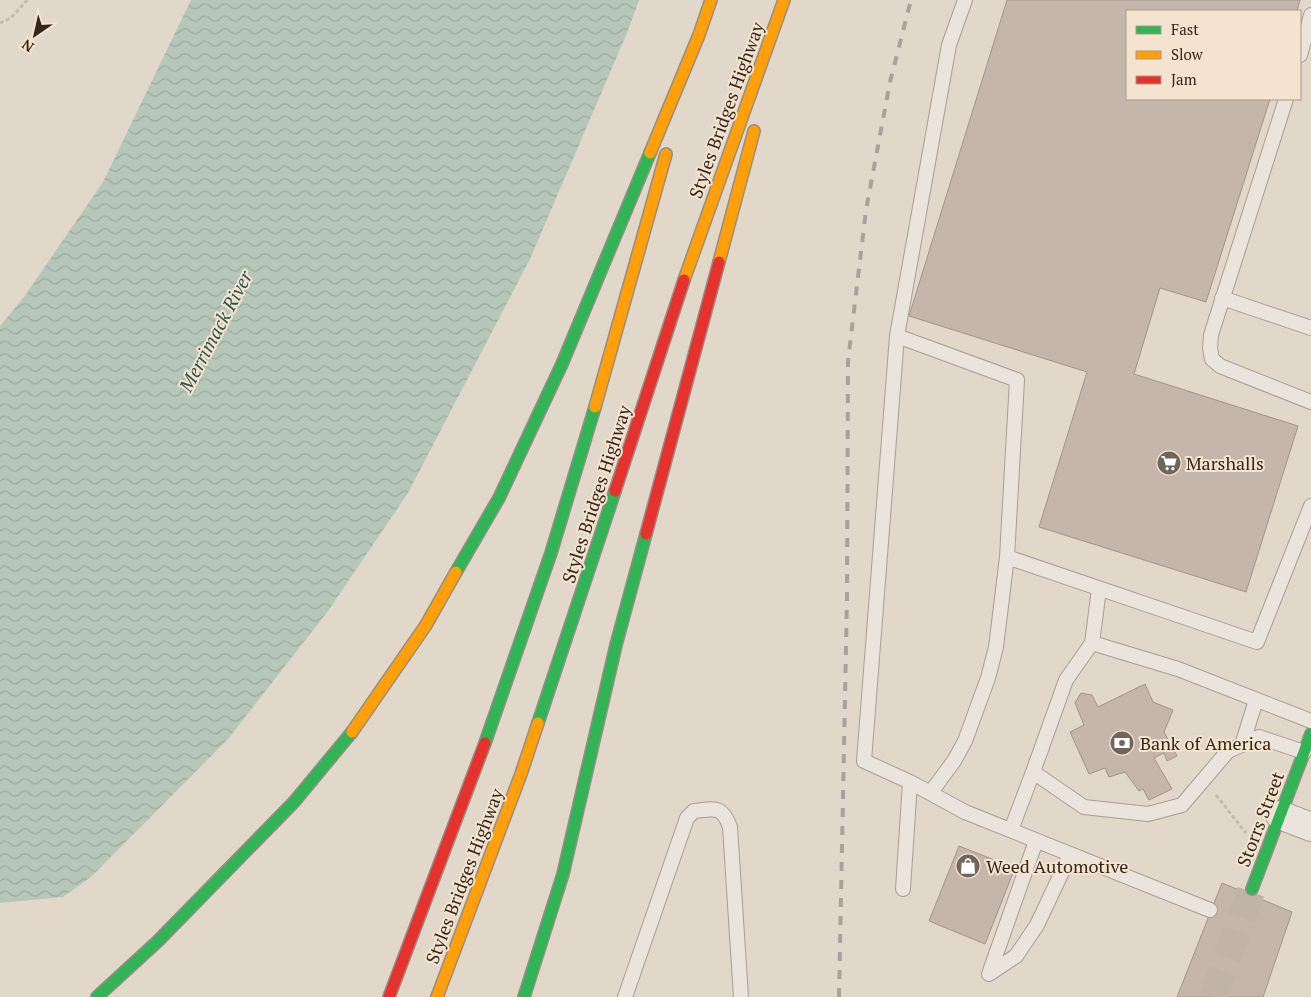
<svg xmlns="http://www.w3.org/2000/svg" width="1311" height="997" font-family="'PT Serif',serif">
  <style>
    .water { fill: url(#water-waves) }
    .building { fill: #c5b6ab; stroke: #a2938a }
    .lines { fill: none; stroke-linecap: round; stroke-linejoin: round }
    .secondary-tunnel { stroke: #bfb4a7; stroke-width: 28; stroke-dasharray: 28 14; stroke-linecap: butt }
    .lane-casing { stroke: #a79d94; stroke-width: 16 }
    .street-casing { stroke: #a79d94; stroke-width: 30 }
    .fast-casing { stroke: #968d84; stroke-width: 14 }
    .slow-casing { stroke: #968d84; stroke-width: 14 }
    .jam-casing { stroke: #968d84; stroke-width: 14 }
    .path { stroke: #c2bab3; stroke-width: 3; stroke-dasharray: 4 2.5; stroke-linecap: butt }
    .lane { stroke: #eae4dc; stroke-width: 14 }
    .street { stroke: #eae4dc; stroke-width: 28 }
    .fast { stroke: #30b455; stroke-width: 11 }
    .slow { stroke: #ff9f0a; stroke-width: 11 }
    .jam { stroke: #e5322d; stroke-width: 11 }
    .rail { stroke: #a9a29c; stroke-width: 4; stroke-dasharray: 9 9; stroke-linecap: butt }
    .labels { text-anchor: middle; dominant-baseline: central; stroke-width: 4; stroke-linejoin: round; paint-order: stroke }
    .street-label { font-size: 18px; fill: #34251d; stroke: #f4e4cf }
    .poi-label { font-size: 18px; fill: #34251d; stroke: #f4e4cf; text-anchor: start }
    .water-label { font-size: 19px; font-style: italic; fill: #2c544c; stroke: #f4e4cf }
  </style>
  <defs>
    <pattern id="water-waves" width="16" height="10" patternUnits="userSpaceOnUse" patternTransform="scale(1.25)"><rect width="16" height="10" fill="#b6c6b9"/><path d="M0 5q4-4 8 0t8 0" fill="none" stroke="#9daa9f"/></pattern>
  </defs>
  <rect width="100%" height="100%" fill="#e2d8ca"/>
  <path class="water" d="M 191,0 L 639,0 L 627,33 L 530,259 L 408,493 L 328,611 L 228,739 L 91,877 L 63,897 L 0,903 L 0,326 L 24,297 L 103,182 Z"/>
  <path class="building" d="M 1007,0 L 1300,0 L 1297,11 L 1127,11 L 1127,99 L 1270,99 L 1206,302 L 1160,288 L 1134,374 L 1298,426 L 1246,592 L 1039,527 L 1087,372 L 909,316 Z
    M 1145,684 L 1153,702 L 1173,710 L 1164,732 L 1177,756 L 1167,761 L 1164,753 L 1154,758 L 1172,789 L 1149,800 L 1143,789 L 1139,791 L 1125,772 L 1109,777 L 1105,768 L 1089,774 L 1070,732 L 1084,725 L 1075,703 L 1081,693 L 1092,695 L 1098,707 Z
    M 959,846 L 1015,868 L 985,944 L 929,921 Z
    M 1222,883 L 1292,912 L 1263,997 L 1177,997 Z"/>
  <g class="lines">
    <path class="secondary-tunnel" d="M 1213,997 L 1252,889"/>
    <defs>
      <path id="lane" d="M 1307,31 L 1311,15
        M 1300,55 L 1307,31 L 1311,32
        M 1286,99 L 1211,335 L 1210,348 L 1212,359 L 1220,366 L 1311,402
        M 1222,298 L 1311,328
        M 897,336 L 949,45 L 965,0
        M 1007,557 L 1017,380 L 897,336 L 864,761 L 910,782 L 965,812 L 1210,910
        M 1092,643 L 1099,589
        M 1242,745 L 1256,700
        M 1304,752 L 1259,737 L 1228,751 L 1182,805 L 1148,814 L 1084,807 L 1033,772 L 1066,680 L 1092,643 L 1178,669 L 1311,721
        M 931,792 L 954,761 L 965,741 L 988,678 L 996,647 L 1007,557 L 1257,642 L 1311,506
        M 1011,830 L 1033,772
        M 903,889 L 910,782
        M 989,974 L 1016,956 L 1037,925 L 1070,855
        M 989,974 L 1036,841
        M 625,997 L 687,818 L 694,811 C 715,809 722,805 730,827 L 741,997"/>
      <path id="street" d="M 1280,815 L 1311,827"/>
      <path id="fast" d="M 456,572 L 499,498 L 562,364 L 650,153
        M 538,723 L 615,491
        M 485,743 L 551,553 L 595,407
        M 1252,889 L 1311,734
        M 97,997 L 158,941 L 294,802 L 352,732
        M 524,997 L 563,874 L 616,645 L 646,534"/>
      <path id="slow" d="M 650,153 L 699,35 L 711,0
        M 719,262 L 754,131
        M 684,280 L 784,0
        M 595,407 L 666,154
        M 352,732 L 426,625 L 456,572
        M 437,997 L 521,774 L 538,723"/>
      <path id="jam" d="M 615,491 L 684,280
        M 646,534 L 719,262
        M 389,997 L 485,743"/>
    </defs>
    <use href="#lane" class="lane-casing"/>
    <use href="#street" class="street-casing"/>
    <use href="#fast" class="fast-casing"/>
    <use href="#slow" class="slow-casing"/>
    <use href="#jam" class="jam-casing"/>
    <path class="path" d="M 0,23 L 11,18 L 27,0
      M 1216,795 L 1246,833"/>
    <use href="#lane" class="lane"/>
    <use href="#street" class="street"/>
    <use href="#fast" class="fast"/>
    <use href="#slow" class="slow"/>
    <use href="#jam" class="jam"/>
    <path class="rail" d="M 839,997 L 847,597 L 848,361 L 866,210 L 890,82 L 911,0"/>
  </g>
  <defs>
    <symbol id="supermarket-disc" viewBox="-11 -11 22 22"><circle r="9.5" fill="#71645a" stroke="#f4e4cf"/><path d="M-6-5.5h2.5l.6 2H6L4.5 2H-2.5L-4.4-4H-6ZM-1.5 3.2a1.3 1.3 0 1 0 .1 0ZM3 3.2a1.3 1.3 0 1 0 .1 0Z" fill="#fff"/></symbol>
    <symbol id="bank-disc" viewBox="-11 -11 22 22"><circle r="9.5" fill="#71645a" stroke="#f4e4cf"/><path d="M-6-4H6V4H-6ZM0-2.3a2.3 2.3 0 1 0 0 4.6a2.3 2.3 0 1 0 0-4.6Z" fill="#fff"/></symbol>
    <symbol id="shop-disc" viewBox="-11 -11 22 22"><circle r="9.5" fill="#71645a" stroke="#f4e4cf"/><path d="M-5-2.5h2.3a2.7 3.5 0 0 1 5.4 0H5L5.5 6h-11ZM-1.5-2.5h3a1.5 2.3 0 0 0-3 0Z" fill="#fff"/></symbol>
  </defs>
  <g fill-rule="evenodd">
    <use href="#supermarket-disc" x="1155" y="449" width="28" height="28"/>
    <use href="#bank-disc" x="1108" y="729" width="28" height="28"/>
    <use href="#shop-disc" x="954" y="852" width="28" height="28"/>
  </g>
  <g class="labels">
    <g class="street-label">
      <text transform="translate(726 110) rotate(-70)">Styles Bridges Highway</text>
      <text transform="translate(596 494) rotate(-72)">Styles Bridges Highway</text>
      <text transform="translate(1260 819) rotate(-69)">Storrs Street</text>
      <text transform="translate(464 876) rotate(-69)">Styles Bridges Highway</text>
    </g>
    <g class="poi-label">
      <text x="1186" y="463">Marshalls</text>
      <text x="1140" y="743">Bank of America</text>
      <text x="986" y="866">Weed Automotive</text>
    </g>
    <g class="water-label">
      <text transform="translate(215 331) rotate(-62)">Merrimack River</text>
    </g>
  </g>
  <rect x="1126" y="10" width="175" height="90" fill="#f4e4cf" stroke="#a79888"/>
  <rect x="1136" y="26" width="25" height="8" fill="#30b455" stroke="#a79888"/>
  <text x="1171" y="35" font-size="15" fill="#34251d">Fast</text>
  <rect x="1136" y="51" width="25" height="8" fill="#ff9f0a" stroke="#a79888"/>
  <text x="1171" y="60" font-size="15" fill="#34251d">Slow</text>
  <rect x="1136" y="76" width="25" height="8" fill="#e5322d" stroke="#a79888"/>
  <text x="1171" y="85" font-size="15" fill="#34251d">Jam</text>
  <g transform="translate(35 35) rotate(214)" stroke="#f4e4cf" stroke-width="4" paint-order="stroke">
  <path d="M0-4L9 19L0 12L-9 19Z" fill="#34251d"/>
  <text y="-8" font-size="14" font-weight="bold" text-anchor="middle" fill="#34251d">N</text>
  </g>
</svg>
